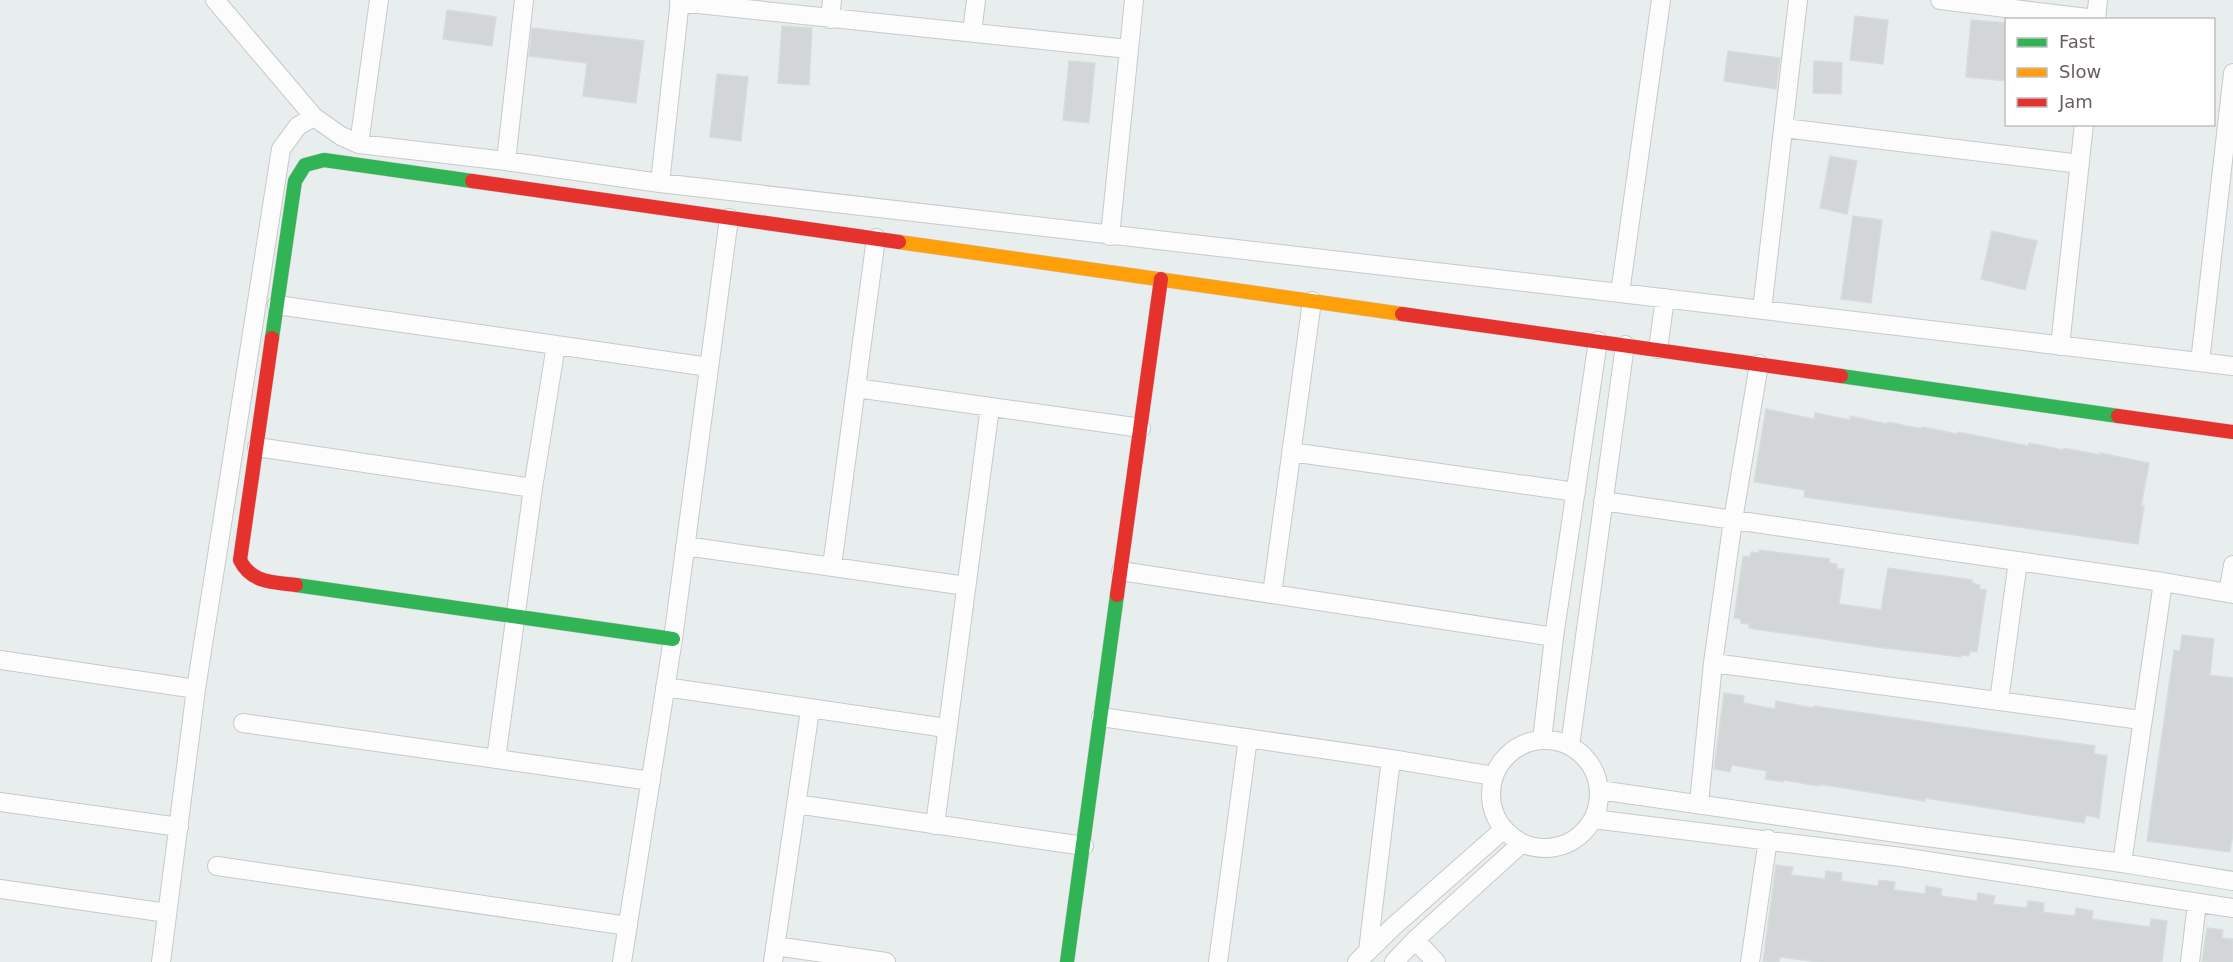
<svg xmlns="http://www.w3.org/2000/svg" width="2233" height="962" font-family="'DejaVu Sans',sans-serif">
  <style>
    .building { fill: #d3d6d6; stroke: #d7dcdc; stroke-width: 1.5 }
    .lines { fill: none; stroke-linecap: round; stroke-linejoin: round }
    .street-casing { stroke: #c9c9c9; stroke-width: 20 }
    .fast-casing { stroke: #cbcacc; stroke-width: 15 }
    .slow-casing { stroke: #cbcacc; stroke-width: 15 }
    .jam-casing { stroke: #cbcacc; stroke-width: 15 }
    .street { stroke: #fcfcfc; stroke-width: 18 }
    .fast { stroke: #30b455; stroke-width: 14 }
    .slow { stroke: #ff9f0a; stroke-width: 14 }
    .jam { stroke: #e5322d; stroke-width: 14 }
  </style>
  <rect width="100%" height="100%" fill="#e8eded"/>
  <path class="building" d="M 447,10 L 496,17 L 492,46 L 443,39 Z
    M 1855,16 L 1888,20 L 1883,64 L 1850,60 Z
    M 1971,20 L 2007,23 L 2007,81 L 1966,77 Z
    M 782,26 L 812,28 L 809,85 L 778,83 Z
    M 532,28 L 644,41 L 636,103 L 583,96 L 587,63 L 529,56 Z
    M 1728,51 L 1780,58 L 1776,89 L 1724,81 Z
    M 1069,61 L 1095,63 L 1089,123 L 1063,120 Z
    M 1814,61 L 1842,63 L 1841,94 L 1813,93 Z
    M 717,74 L 748,77 L 741,141 L 710,137 Z
    M 1830,156 L 1857,161 L 1847,214 L 1820,208 Z
    M 1853,216 L 1882,220 L 1871,303 L 1841,299 Z
    M 1992,231 L 2037,241 L 2025,290 L 1981,279 Z
    M 1766,409 L 1814,419 L 1815,413 L 1850,420 L 1850,416 L 1887,424 L 1888,422 L 1922,429 L 1922,427 L 1957,434 L 1958,432 L 2029,446 L 2029,443 L 2063,450 L 2064,448 L 2100,455 L 2100,453 L 2149,463 L 2141,506 L 2144,506 L 2138,544 L 1804,497 L 1805,490 L 1754,482 Z
    M 1759,550 L 1830,559 L 1829,563 L 1837,564 L 1837,569 L 1844,569 L 1839,604 L 1881,610 L 1888,568 L 1972,580 L 1972,583 L 1980,585 L 1979,589 L 1986,590 L 1977,652 L 1970,651 L 1969,656 L 1961,655 L 1961,657 L 1876,647 L 1749,628 L 1749,624 L 1741,623 L 1741,619 L 1734,618 L 1738,590 L 1743,556 L 1750,557 L 1751,552 L 1759,553 Z
    M 2182,635 L 2214,639 L 2210,675 L 2233,678 L 2233,833 L 2230,852 L 2147,841 L 2174,650 L 2180,651 Z
    M 1724,693 L 1744,696 L 1743,703 L 1775,709 L 1776,701 L 1813,708 L 1814,706 L 2095,746 L 2094,754 L 2107,756 L 2099,818 L 2086,815 L 2084,823 L 1925,798 L 1925,801 L 1819,784 L 1819,786 L 1784,780 L 1783,782 L 1765,779 L 1767,771 L 1732,765 L 1730,772 L 1714,769 Z
    M 1776,865 L 1793,867 L 1791,875 L 1825,879 L 1826,871 L 1842,873 L 1841,881 L 1878,886 L 1879,880 L 1895,882 L 1894,890 L 1925,894 L 1926,886 L 1942,889 L 1941,896 L 1977,901 L 1978,893 L 1995,896 L 1993,904 L 2027,908 L 2028,901 L 2044,903 L 2043,912 L 2075,916 L 2076,908 L 2093,911 L 2092,919 L 2150,927 L 2151,919 L 2167,921 L 2162,962 L 1819,962 L 1780,957 L 1779,962 L 1763,962 Z
    M 2207,928 L 2223,930 L 2222,938 L 2233,939 L 2233,962 L 2202,962 Z"/>
  <g class="lines">
    <defs>
      <path id="street" d="M 215,0 L 314,117 L 341,136 L 359,144 L 506,161 L 660,183 L 1620,293 L 2233,366
        M 1940,0 L 2096,19
        M 679,2 L 1128,49
        M 830,19 L 832,0
        M 2096,20 L 2098,0
        M 972,32 L 976,0
        M 1784,128 L 2080,164
        M 359,144 L 379,0
        M 506,161 L 524,0
        M 660,183 L 680,0
        M 1110,236 L 1134,0
        M 1620,293 L 1661,0
        M 277,305 L 709,367
        M 1762,310 L 1798,0
        M 2060,346 L 2084,124
        M 1658,349 L 1665,298
        M 2200,362 L 2233,73
        M 856,388 L 1141,428
        M 257,447 L 533,488
        M 1291,452 L 1576,492
        M 1603,501 L 2163,582 L 2233,594
        M 685,546 L 966,586
        M 832,566 L 876,238
        M 1121,571 L 1554,637
        M 2228,593 L 2233,565
        M 1272,594 L 1312,301
        M 0,660 L 196,689
        M 1713,663 L 2141,720
        M 665,687 L 946,728
        M 1999,701 L 2018,561
        M 1101,717 L 1391,759 L 1494,776
        M 243,723 L 651,781
        M 1542,740 L 1554,637 L 1598,341
        M1491 794a54 54 0 1 1 108 0a54 54 0 1 1-108 0Z
        M 1570,746 L 1625,345
        M 496,759 L 533,488 L 556,345
        M 1599,790 L 1904,834 L 2122,863 L 2233,881
        M 0,802 L 179,827
        M 1699,803 L 1713,663 L 1733,520 L 1759,364
        M 796,804 L 1084,846
        M 1593,819 L 1901,857 L 2233,908
        M 935,825 L 990,407
        M 2122,863 L 2163,582
        M 217,866 L 628,926
        M 0,889 L 167,913
        M 1415,940 L 1436,962
        M 775,946 L 886,962
        M 1368,951 L 1391,759
        M 161,962 L 196,689 L 281,149 L 298,126 L 314,117
        M 622,962 L 673,639 L 729,218
        M 773,962 L 810,710
        M 1218,962 L 1248,738
        M 1357,962 L 1394,926 L 1504,829
        M 1394,962 L 1415,940 L 1522,843
        M 1750,962 L 1768,839
        M 2190,962 L 2197,903"/>
      <path id="fast" d="M 272,338 L 295,181 L 305,165 L 324,160 L 472,181
        M 1841,376 L 2118,416
        M 296,585 L 673,639
        M 1067,962 L 1117,595"/>
      <path id="slow" d="M 899,242 L 1402,314"/>
      <path id="jam" d="M 472,181 L 899,242
        M 1402,314 L 1841,376
        M 272,338 L 240,560 C 251,583 273,582 296,585
        M 2118,416 L 2233,432
        M 1117,595 L 1161,279"/>
    </defs>
    <use href="#street" class="street-casing"/>
    <use href="#fast" class="fast-casing"/>
    <use href="#slow" class="slow-casing"/>
    <use href="#jam" class="jam-casing"/>
    <use href="#street" class="street"/>
    <use href="#fast" class="fast"/>
    <use href="#slow" class="slow"/>
    <use href="#jam" class="jam"/>
  </g>
  <rect x="2005" y="18" width="210" height="108" fill="#ffffff" stroke="#c2bebf" stroke-width="1.5"/>
  <rect x="2017" y="38" width="30" height="9" fill="#30b455" stroke="#c2bebf" stroke-width="1.5"/>
  <text x="2059" y="48" font-size="18" fill="#665d60">Fast</text>
  <rect x="2017" y="68" width="30" height="9" fill="#ff9f0a" stroke="#c2bebf" stroke-width="1.5"/>
  <text x="2059" y="78" font-size="18" fill="#665d60">Slow</text>
  <rect x="2017" y="98" width="30" height="9" fill="#e5322d" stroke="#c2bebf" stroke-width="1.5"/>
  <text x="2059" y="108" font-size="18" fill="#665d60">Jam</text>
</svg>
